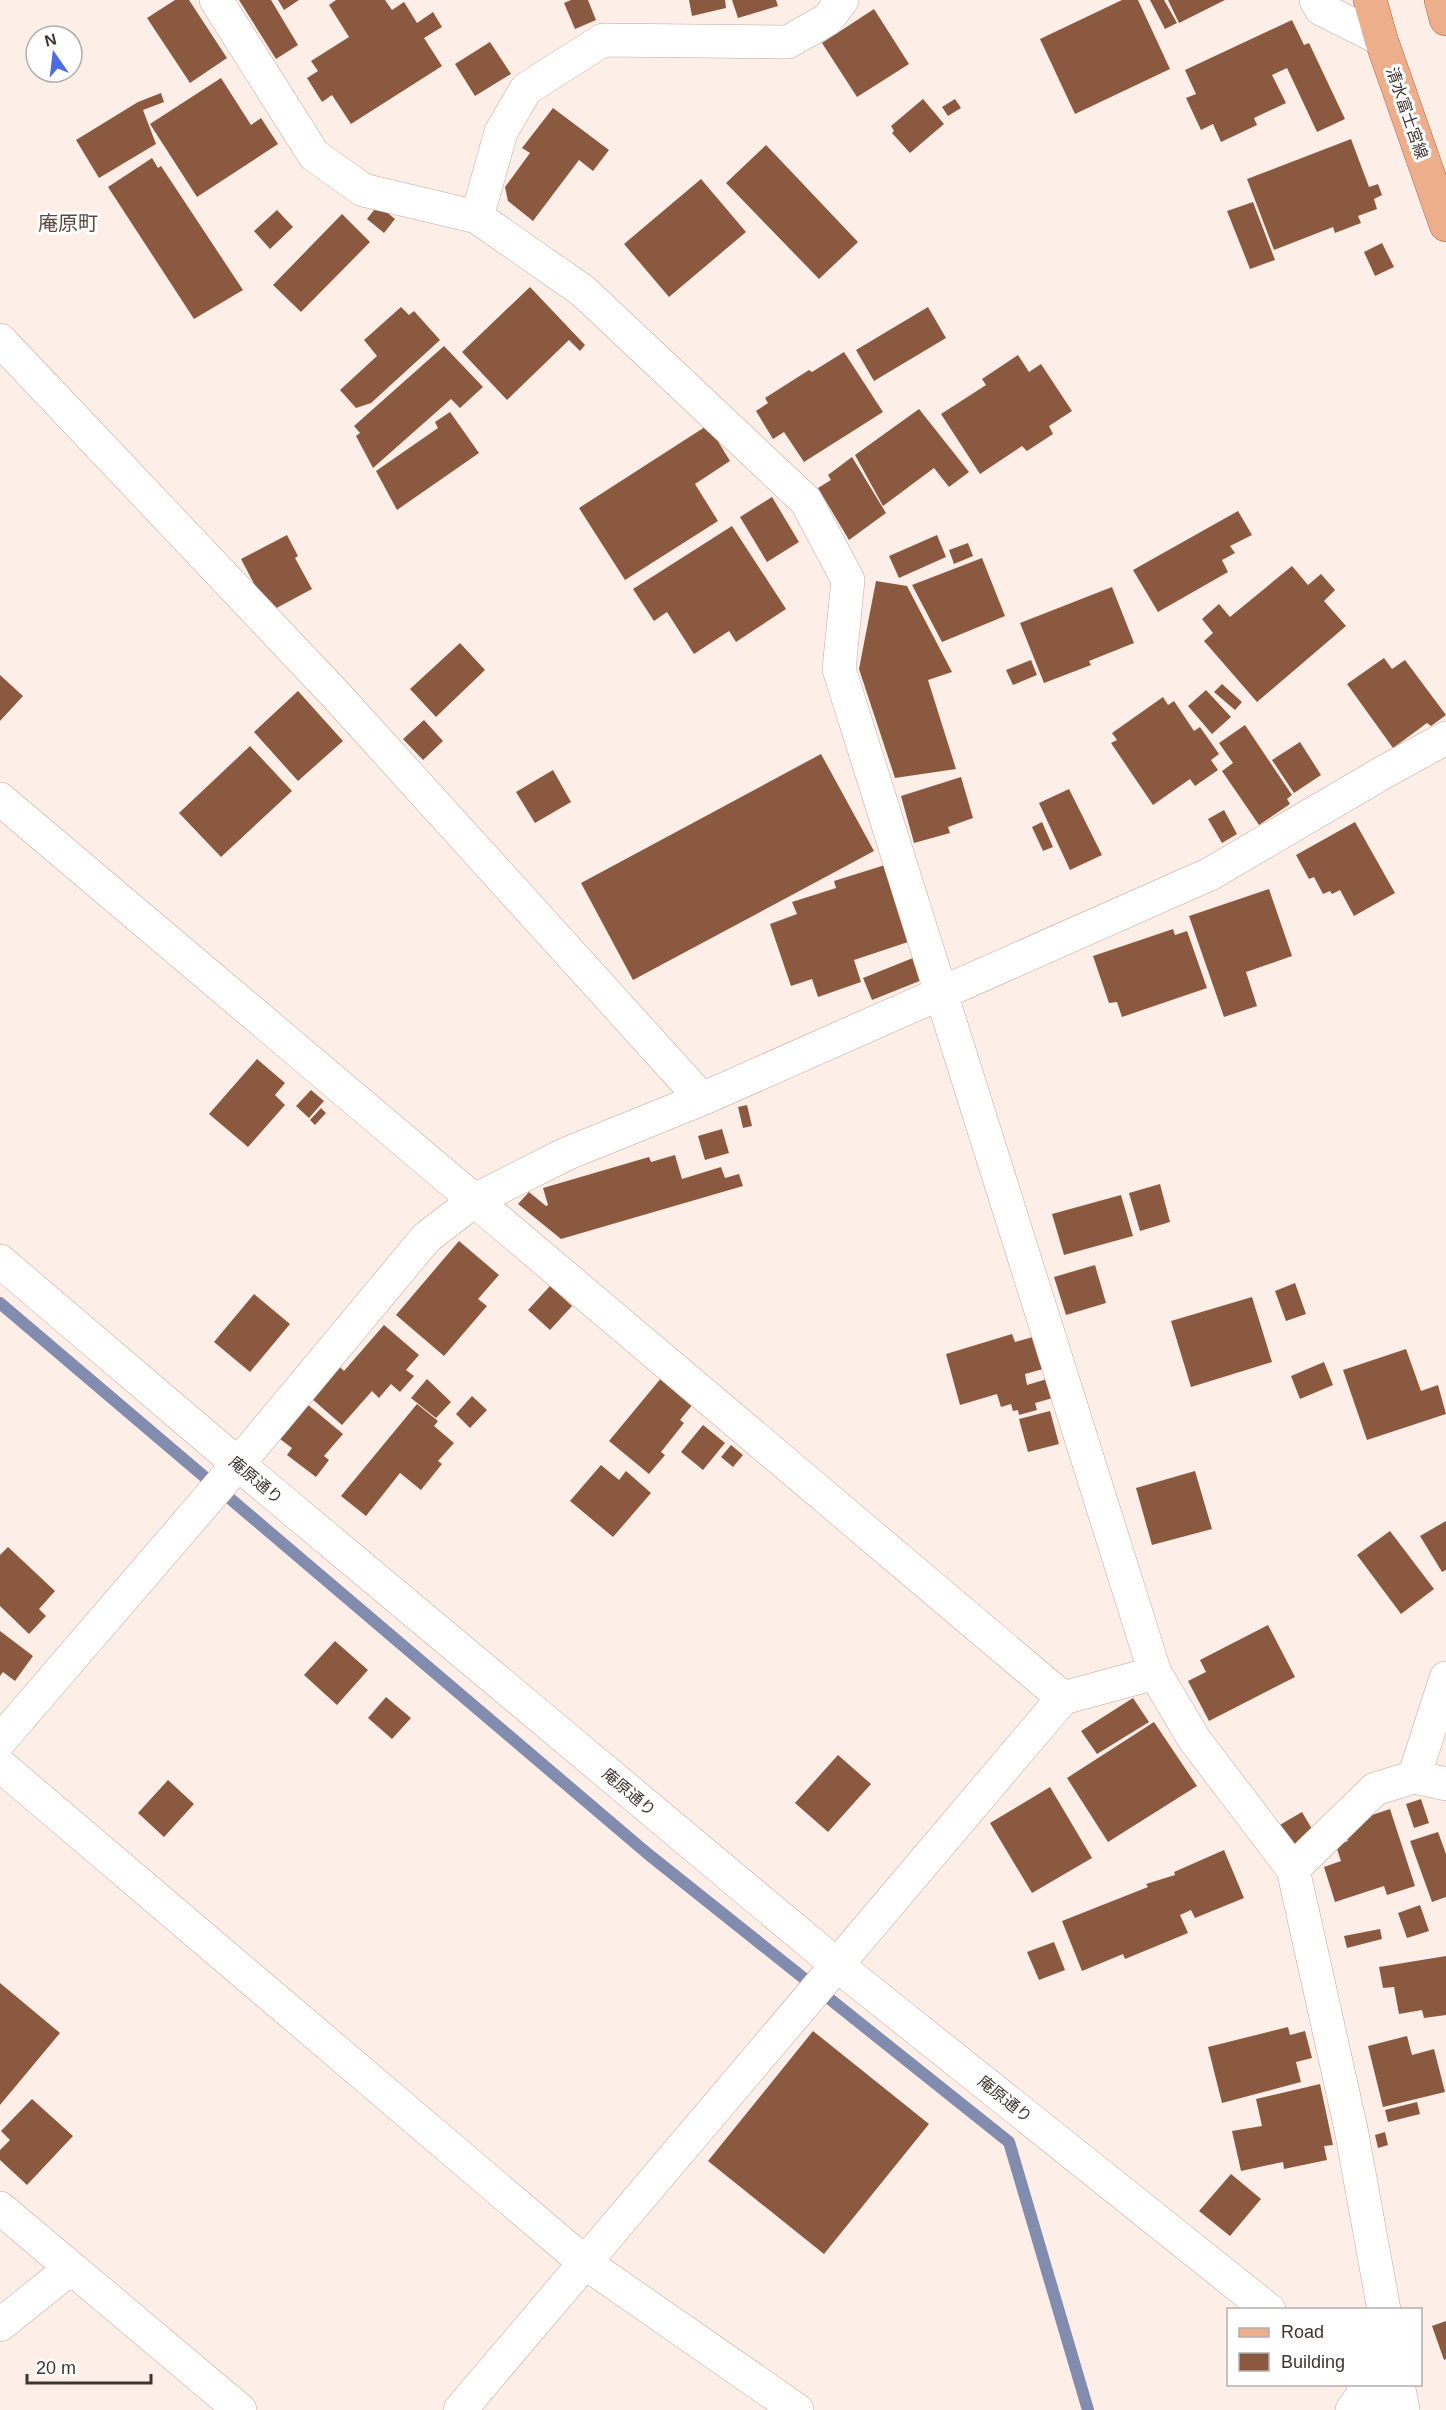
<svg xmlns="http://www.w3.org/2000/svg" width="1446" height="2410" font-family="Helvetica,'Noto Sans JP',sans-serif">
  <style>
    .lines { fill: none; stroke-linecap: round; stroke-linejoin: round }
    .stream { stroke: #828caf; stroke-width: 12 }
    .building { fill: #8b593f }
    .minor-casing { stroke: #bfa89c; stroke-width: 34 }
    .tertiary-casing { stroke: #bfa89c; stroke-width: 34 }
    .primary-casing { stroke: #a86038; stroke-width: 34 }
    .minor { stroke: #fff; stroke-width: 33 }
    .tertiary { stroke: #fff; stroke-width: 33 }
    .primary { stroke: #edae8b; stroke-width: 33 }
    .labels { text-anchor: middle; dominant-baseline: central; stroke-width: 6; stroke-linejoin: round; paint-order: stroke }
    .street-label { font-size: 16px; fill: #3e342f; stroke: #fff }
    .quarter-label { font-size: 20px; fill: #5c483e; stroke: #fff }
  </style>
  <rect width="100%" height="100%" fill="#fdeee7"/>
  <g class="lines">
    <path class="stream" d="M 0,1303 L 648,1854 L 1009,2142 L 1088,2410"/>
  </g>
  <path class="building" d="M 175,0 L 189,0 L 227,58 L 190,83 L 147,18 Z
    M 239,0 L 271,0 L 298,45 L 276,59 Z
    M 278,0 L 299,0 L 284,10 Z
    M 336,0 L 385,0 L 392,10 L 404,2 L 417,23 L 433,12 L 442,27 L 424,38 L 442,66 L 351,124 L 332,95 L 322,102 L 307,78 L 318,71 L 311,61 L 349,37 L 329,5 Z
    M 571,0 L 588,0 L 596,20 L 575,29 L 564,3 Z
    M 689,0 L 725,0 L 726,8 L 692,16 Z
    M 732,0 L 776,0 L 778,6 L 738,18 Z
    M 1122,0 L 1138,0 L 1170,69 L 1075,114 L 1040,39 Z
    M 1150,0 L 1164,0 L 1177,23 L 1165,29 Z
    M 1168,0 L 1225,0 L 1179,23 Z
    M 874,9 L 909,64 L 857,97 L 822,43 Z
    M 1292,20 L 1304,45 L 1309,43 L 1345,119 L 1317,132 L 1287,68 L 1272,75 L 1286,103 L 1254,118 L 1257,125 L 1221,142 L 1213,124 L 1201,130 L 1186,98 L 1196,94 L 1185,70 Z
    M 490,42 L 511,74 L 475,96 L 455,64 Z
    M 221,78 L 251,125 L 261,118 L 278,144 L 197,197 L 150,124 Z
    M 161,93 L 164,102 L 143,110 L 156,144 L 99,178 L 76,140 L 138,102 Z
    M 923,99 L 944,124 L 910,153 L 892,133 L 894,131 L 891,126 Z
    M 955,99 L 961,108 L 948,116 L 942,107 Z
    M 553,108 L 609,150 L 593,171 L 579,160 L 533,221 L 508,201 L 505,187 L 530,153 L 522,148 Z
    M 1351,139 L 1369,187 L 1378,184 L 1382,195 L 1374,199 L 1377,209 L 1358,216 L 1361,223 L 1335,233 L 1333,227 L 1274,250 L 1247,179 Z
    M 766,145 L 858,242 L 819,279 L 726,183 Z
    M 152,158 L 158,168 L 161,166 L 243,290 L 194,319 L 108,187 Z
    M 701,179 L 746,232 L 669,297 L 624,244 Z
    M 1253,202 L 1275,260 L 1250,269 L 1227,211 Z
    M 378,205 L 395,219 L 384,233 L 367,219 Z
    M 277,210 L 293,227 L 270,249 L 254,231 Z
    M 342,214 L 370,242 L 301,312 L 273,285 Z
    M 1382,243 L 1394,267 L 1375,276 L 1364,252 Z
    M 530,287 L 585,345 L 580,351 L 569,340 L 507,400 L 462,352 Z
    M 401,307 L 409,315 L 414,311 L 440,340 L 371,403 L 356,408 L 340,390 L 377,356 L 364,340 Z
    M 928,307 L 946,338 L 874,381 L 856,350 Z
    M 444,346 L 483,387 L 460,408 L 451,399 L 373,468 L 356,436 L 360,433 L 354,426 Z
    M 844,352 L 883,412 L 804,462 L 784,432 L 773,439 L 756,411 L 768,403 L 765,398 L 809,370 L 812,372 Z
    M 1018,355 L 1029,372 L 1041,364 L 1072,411 L 1049,426 L 1053,434 L 1027,451 L 1022,446 L 980,474 L 941,414 L 986,385 L 982,379 Z
    M 919,409 L 969,472 L 949,487 L 934,468 L 883,506 L 855,455 Z
    M 450,412 L 479,453 L 397,510 L 376,471 L 438,428 L 435,422 Z
    M 708,425 L 730,461 L 695,484 L 718,521 L 625,580 L 579,508 Z
    M 852,457 L 886,513 L 849,540 L 818,488 L 831,480 L 828,475 Z
    M 772,497 L 799,542 L 767,562 L 740,517 Z
    M 1238,511 L 1252,535 L 1230,546 L 1235,553 L 1222,560 L 1228,572 L 1158,612 L 1133,570 Z
    M 732,526 L 786,609 L 736,642 L 729,631 L 694,654 L 667,612 L 654,621 L 633,589 Z
    M 287,535 L 298,556 L 295,558 L 312,589 L 269,612 L 241,559 Z
    M 937,535 L 946,557 L 899,578 L 889,556 Z
    M 968,543 L 973,556 L 954,564 L 949,550 Z
    M 982,558 L 1005,616 L 942,642 L 912,585 Z
    M 1292,566 L 1308,585 L 1321,574 L 1335,590 L 1324,601 L 1346,626 L 1257,702 L 1204,641 L 1213,633 L 1202,619 L 1219,604 L 1230,617 Z
    M 876,581 L 907,586 L 952,672 L 928,680 L 956,769 L 895,778 L 859,669 Z
    M 1112,587 L 1134,643 L 1089,661 L 1091,665 L 1044,683 L 1020,623 Z
    M 460,643 L 485,670 L 436,717 L 410,689 Z
    M 1384,658 L 1392,669 L 1405,660 L 1446,715 L 1431,726 L 1427,723 L 1393,748 L 1347,684 Z
    M 1031,660 L 1037,675 L 1013,685 L 1006,670 Z
    M 0,675 L 23,696 L 0,721 Z
    M 1222,684 L 1242,702 L 1235,710 L 1214,692 Z
    M 1206,690 L 1231,717 L 1212,734 L 1188,706 Z
    M 298,691 L 343,741 L 298,781 L 254,732 Z
    M 1163,697 L 1168,705 L 1174,701 L 1194,731 L 1200,727 L 1219,754 L 1211,760 L 1218,770 L 1195,786 L 1190,779 L 1153,805 L 1111,743 L 1117,740 L 1112,733 Z
    M 424,720 L 443,741 L 423,760 L 403,739 Z
    M 1245,725 L 1292,795 L 1287,799 L 1290,804 L 1259,825 L 1222,771 L 1233,763 L 1219,743 Z
    M 1300,742 L 1321,775 L 1294,793 L 1272,760 Z
    M 250,746 L 292,791 L 221,857 L 179,813 Z
    M 821,754 L 874,851 L 633,980 L 581,883 Z
    M 553,770 L 571,802 L 535,823 L 516,792 Z
    M 961,777 L 973,818 L 948,827 L 950,833 L 914,843 L 901,796 Z
    M 1069,789 L 1102,855 L 1070,870 L 1039,803 Z
    M 1224,810 L 1237,834 L 1222,843 L 1208,819 Z
    M 1042,822 L 1053,847 L 1043,851 L 1032,827 Z
    M 1355,822 L 1395,893 L 1354,916 L 1340,890 L 1332,894 L 1330,891 L 1323,894 L 1314,877 L 1309,879 L 1296,855 Z
    M 885,865 L 911,941 L 854,960 L 861,982 L 818,997 L 812,979 L 791,986 L 770,924 L 797,914 L 792,902 L 836,888 L 834,881 Z
    M 1269,889 L 1292,956 L 1246,972 L 1257,1006 L 1224,1017 L 1189,916 Z
    M 1173,929 L 1175,935 L 1187,931 L 1207,988 L 1122,1017 L 1117,1002 L 1109,1003 L 1093,956 Z
    M 913,958 L 922,980 L 872,1000 L 863,978 Z
    M 257,1059 L 285,1083 L 275,1095 L 285,1105 L 248,1147 L 209,1114 Z
    M 311,1090 L 324,1101 L 309,1118 L 296,1106 Z
    M 747,1105 L 752,1126 L 743,1128 L 738,1107 Z
    M 321,1108 L 326,1113 L 315,1125 L 310,1120 Z
    M 722,1129 L 729,1153 L 705,1160 L 698,1136 Z
    M 675,1155 L 682,1179 L 721,1167 L 725,1178 L 739,1174 L 743,1186 L 561,1239 L 518,1204 L 529,1192 L 546,1206 L 548,1205 L 543,1188 L 649,1157 L 651,1162 Z
    M 1160,1184 L 1170,1222 L 1140,1231 L 1129,1193 Z
    M 1121,1195 L 1133,1236 L 1064,1255 L 1052,1214 Z
    M 459,1241 L 499,1275 L 478,1299 L 487,1306 L 444,1356 L 396,1315 Z
    M 1095,1265 L 1106,1303 L 1066,1315 L 1054,1277 Z
    M 1295,1283 L 1306,1314 L 1286,1321 L 1275,1291 Z
    M 550,1286 L 572,1306 L 550,1330 L 528,1310 Z
    M 254,1294 L 290,1324 L 250,1372 L 214,1342 Z
    M 1252,1297 L 1272,1362 L 1191,1387 L 1171,1321 Z
    M 384,1325 L 419,1355 L 406,1370 L 414,1376 L 400,1392 L 391,1384 L 379,1398 L 372,1391 L 342,1425 L 311,1398 L 339,1366 L 344,1371 Z
    M 1012,1334 L 1015,1342 L 1033,1337 L 1043,1369 L 1025,1374 L 1027,1385 L 1047,1379 L 1053,1398 L 1035,1403 L 1037,1410 L 1019,1415 L 1018,1410 L 1013,1411 L 1011,1404 L 1001,1407 L 997,1394 L 960,1405 L 946,1354 Z
    M 1406,1349 L 1421,1391 L 1438,1385 L 1446,1414 L 1367,1440 L 1343,1370 Z
    M 1324,1362 L 1333,1385 L 1300,1399 L 1291,1376 Z
    M 662,1377 L 693,1404 L 680,1420 L 684,1423 L 661,1452 L 665,1455 L 649,1474 L 609,1441 Z
    M 427,1379 L 451,1402 L 436,1418 L 411,1398 Z
    M 472,1396 L 487,1410 L 470,1428 L 456,1414 Z
    M 307,1404 L 343,1434 L 324,1456 L 329,1460 L 316,1477 L 287,1455 L 292,1448 L 280,1439 Z
    M 417,1404 L 438,1421 L 434,1426 L 454,1443 L 438,1461 L 442,1464 L 421,1490 L 400,1473 L 366,1516 L 341,1496 Z
    M 1050,1411 L 1059,1444 L 1028,1452 L 1019,1419 Z
    M 703,1425 L 725,1443 L 703,1470 L 681,1452 Z
    M 731,1445 L 743,1455 L 733,1467 L 721,1457 Z
    M 601,1465 L 619,1480 L 626,1471 L 651,1493 L 613,1537 L 570,1501 Z
    M 1195,1471 L 1212,1529 L 1152,1545 L 1136,1488 Z
    M 1446,1521 L 1446,1570 L 1442,1572 L 1420,1536 Z
    M 1390,1531 L 1434,1589 L 1401,1614 L 1357,1555 Z
    M 8,1547 L 55,1591 L 39,1609 L 46,1616 L 29,1634 L 0,1606 L 0,1555 Z
    M 1268,1625 L 1295,1677 L 1209,1721 L 1188,1681 L 1206,1672 L 1200,1660 Z
    M 0,1631 L 33,1656 L 15,1681 L 3,1672 L 0,1676 Z
    M 335,1641 L 368,1670 L 337,1705 L 304,1675 Z
    M 386,1697 L 411,1718 L 392,1739 L 368,1718 Z
    M 1133,1698 L 1149,1722 L 1097,1754 L 1081,1731 Z
    M 1154,1722 L 1197,1786 L 1108,1842 L 1067,1778 Z
    M 838,1755 L 871,1784 L 828,1832 L 795,1803 Z
    M 168,1780 L 194,1804 L 164,1837 L 138,1813 Z
    M 1050,1787 L 1092,1858 L 1032,1893 L 990,1823 Z
    M 1421,1799 L 1429,1823 L 1414,1828 L 1406,1804 Z
    M 1390,1809 L 1415,1886 L 1387,1895 L 1384,1886 L 1335,1902 L 1324,1867 L 1341,1861 L 1336,1846 L 1348,1841 L 1345,1832 L 1359,1828 L 1357,1820 Z
    M 1302,1812 L 1319,1841 L 1295,1854 L 1278,1826 Z
    M 1438,1832 L 1446,1854 L 1446,1897 L 1432,1902 L 1410,1841 Z
    M 1224,1850 L 1244,1898 L 1195,1918 L 1191,1910 L 1180,1915 L 1188,1933 L 1125,1959 L 1123,1954 L 1082,1971 L 1062,1921 L 1148,1887 L 1146,1884 L 1175,1875 L 1174,1872 Z
    M 1420,1905 L 1429,1931 L 1407,1938 L 1398,1913 Z
    M 1380,1929 L 1382,1939 L 1347,1948 L 1344,1936 Z
    M 1054,1942 L 1065,1970 L 1039,1980 L 1027,1952 Z
    M 1446,1956 L 1446,2015 L 1424,2018 L 1422,2010 L 1399,2014 L 1394,1987 L 1383,1988 L 1379,1967 Z
    M 0,1983 L 60,2033 L 0,2105 Z
    M 1288,2027 L 1290,2035 L 1305,2031 L 1312,2058 L 1296,2062 L 1301,2082 L 1222,2103 L 1208,2047 Z
    M 813,2031 L 929,2124 L 824,2254 L 708,2161 Z
    M 1407,2036 L 1412,2055 L 1434,2049 L 1445,2092 L 1383,2107 L 1368,2046 Z
    M 1320,2084 L 1333,2145 L 1324,2146 L 1327,2160 L 1284,2169 L 1283,2162 L 1241,2171 L 1232,2131 L 1262,2126 L 1256,2099 Z
    M 32,2099 L 73,2136 L 27,2185 L 0,2160 L 0,2150 L 10,2140 L 1,2131 Z
    M 1417,2102 L 1420,2114 L 1388,2122 L 1385,2110 Z
    M 1385,2132 L 1388,2145 L 1378,2148 L 1375,2135 Z
    M 1231,2174 L 1261,2199 L 1230,2236 L 1199,2211 Z
    M 1446,2321 L 1446,2359 L 1444,2360 L 1432,2326 Z"/>
  <g class="lines">
    <defs>
      <path id="minor" d="M 216,0 L 314,155 L 363,190 L 477,217 L 583,291 L 806,501 L 848,580 L 839,669 L 1155,1673 L 1194,1739 L 1293,1869 L 1351,2129 L 1384,2310
        M 1316,0 L 1321,9 L 1381,39
        M 477,217 L 501,132 L 526,89 L 603,40 L 788,42 L 828,19 L 842,0
        M 0,340 L 335,694 L 702,1099
        M 0,799 L 1063,1698
        M 0,1741 L 238,1464 L 426,1238 L 475,1200 L 566,1154 L 702,1099 L 1210,874 L 1384,772 L 1446,738
        M 0,1765 L 584,2262 L 797,2410
        M 1414,1777 L 1446,1678
        M 1293,1869 L 1375,1789 L 1414,1777 L 1446,1784
        M 0,2208 L 240,2410
        M 0,2325 L 71,2268
        M 1398,2384 L 1403,2410
        M 460,2410 L 1063,1698 L 1155,1673"/>
      <path id="tertiary" d="M 0,1261 L 238,1464 L 837,1965 L 1269,2310
        M 1363,2384 L 1393,2410
        M 1352,2410 L 1368,2388"/>
      <path id="primary" d="M 1370,0 L 1381,39 L 1446,225
        M 1441,0 L 1446,19"/>
    </defs>
    <use href="#minor" class="minor-casing"/>
    <use href="#tertiary" class="tertiary-casing"/>
    <use href="#primary" class="primary-casing"/>
    <use href="#minor" class="minor"/>
    <use href="#tertiary" class="tertiary"/>
    <use href="#primary" class="primary"/>
  </g>
  <g class="labels">
    <g class="street-label">
      <text transform="translate(1407 113) rotate(71)">清水富士宮線</text>
      <text transform="translate(256 1480) rotate(40)">庵原通り</text>
      <text transform="translate(629 1792) rotate(40)">庵原通り</text>
      <text transform="translate(1005 2099) rotate(39)">庵原通り</text>
    </g>
    <g class="quarter-label">
      <text x="68" y="223">庵原町</text>
    </g>
  </g>
  <rect x="1227" y="2308" width="195" height="78" fill="#ffffff" stroke="#b2aeac" stroke-width="1.5"/>
  <rect x="1239" y="2328" width="30" height="9" fill="#edae8b" stroke="#b2aeac" stroke-width="1.5"/>
  <text x="1281" y="2338" font-size="18" fill="#3e342f">Road</text>
  <rect x="1239" y="2353" width="30" height="18" fill="#8b593f" stroke="#b2aeac" stroke-width="1.5"/>
  <text x="1281" y="2368" font-size="18" fill="#3e342f">Building</text>
  <g transform="translate(54 54) rotate(346)"><circle r="28" fill="#ffffff" stroke="#b2aeac" stroke-width="1.5"/>
  <path d="M0-4.5L10 22L0 15L-10 22Z" fill="#4d6ce0"/>
  <text y="-9" font-size="16" font-weight="bold" text-anchor="middle" fill="#3e342f">N</text>
  </g>
  <path d="M27 2374v9h124v-9" fill="none" stroke="#3e342f" stroke-width="3"/>
  <text x="36" y="2374" font-size="18" fill="#3e342f" stroke="#ffffff" stroke-width="4.5" paint-order="stroke">20 m</text>
</svg>
